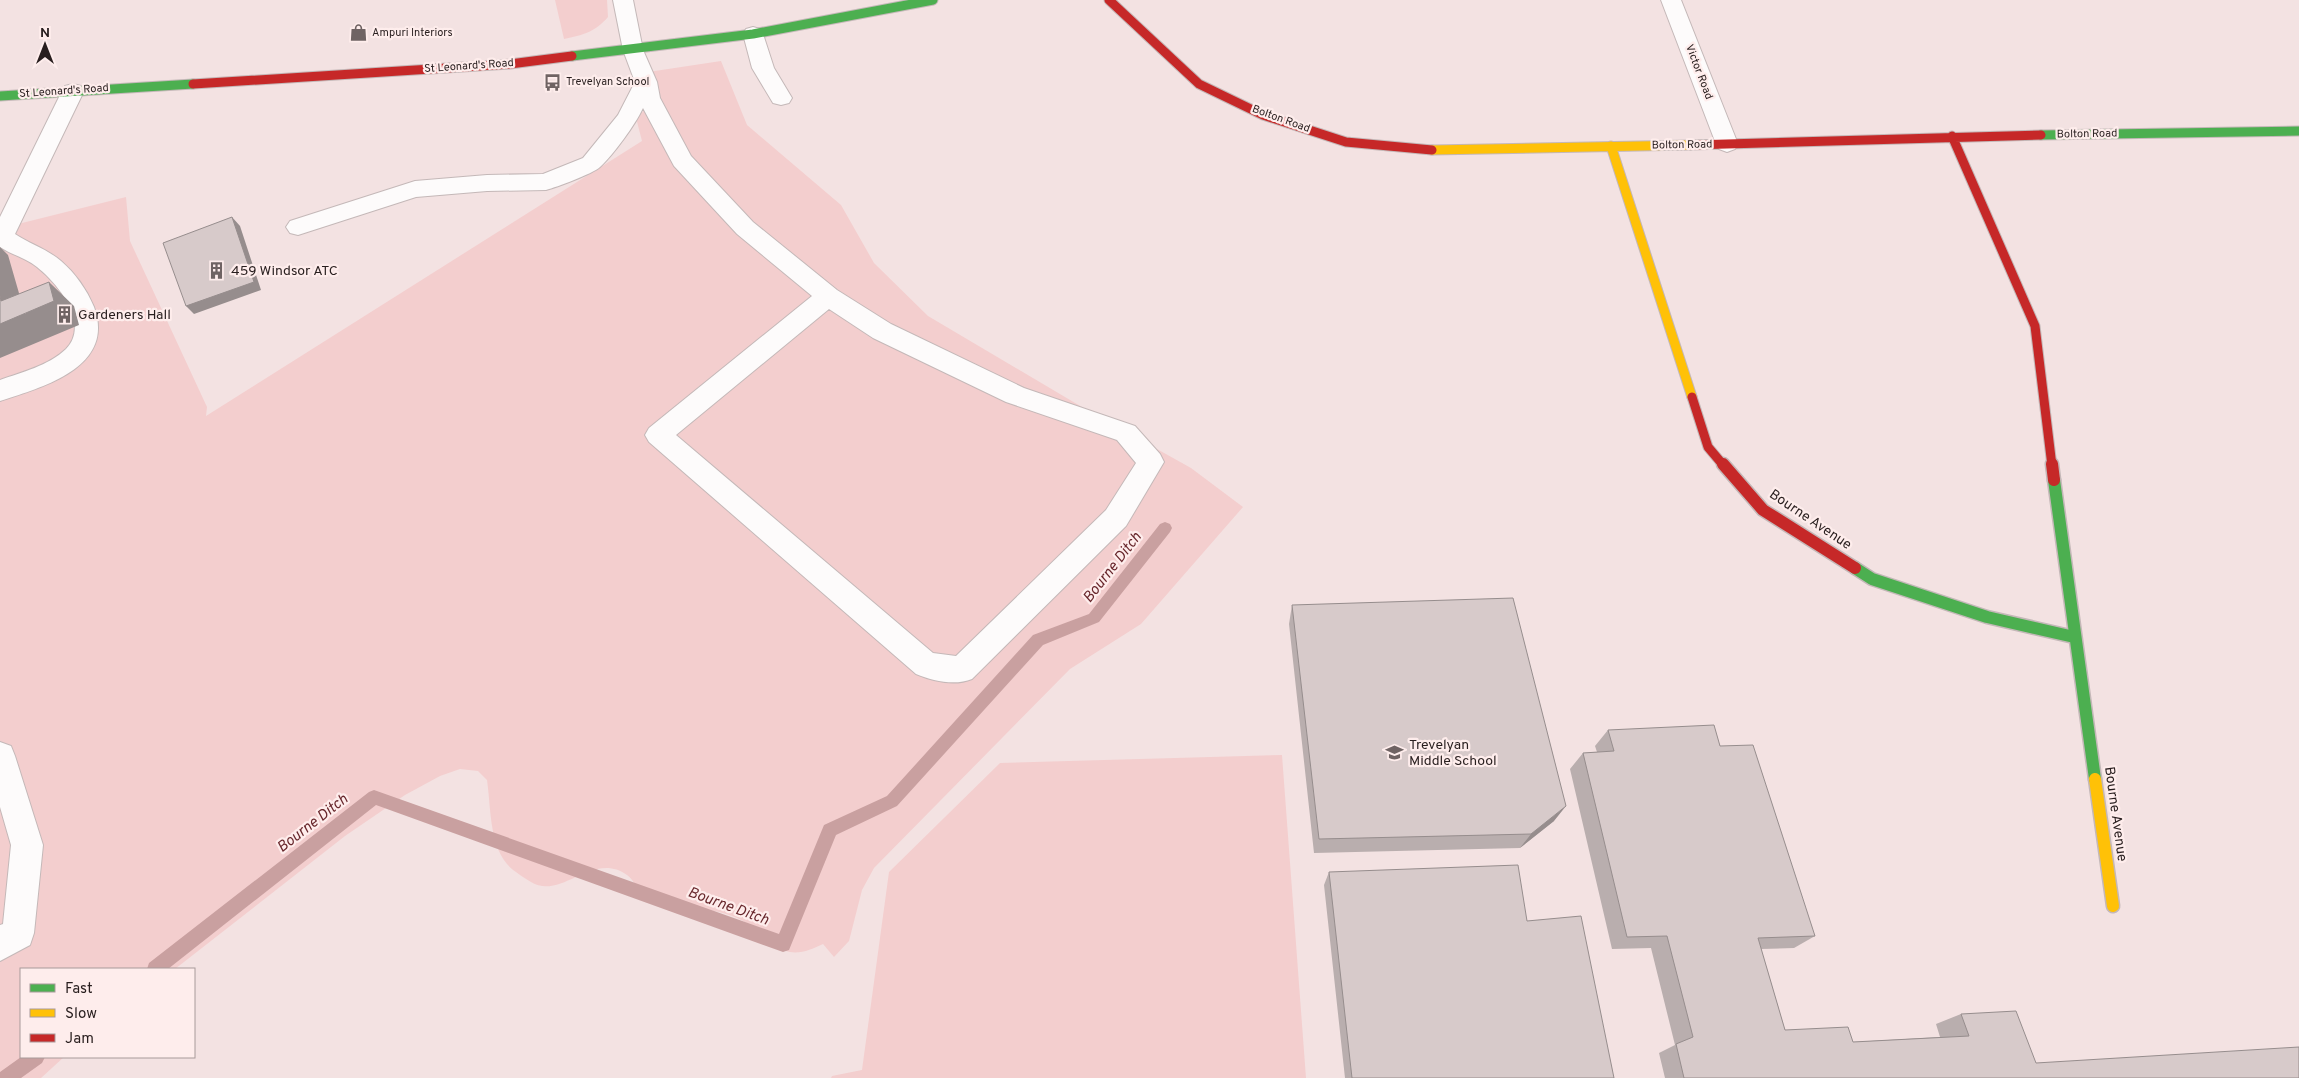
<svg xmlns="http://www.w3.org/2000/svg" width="2299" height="1078" font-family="Overpass,sans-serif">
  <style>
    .green { fill: #f3cece }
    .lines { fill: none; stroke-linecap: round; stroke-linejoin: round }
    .stream { fill: #c9a0a0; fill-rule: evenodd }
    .lane-casing { stroke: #c4b8b8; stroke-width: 2 }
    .street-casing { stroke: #c4b8b8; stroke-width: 2 }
    .fast-far1-casing { stroke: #c4b8b8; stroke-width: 11 }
    .fast-casing { stroke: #c4b8b8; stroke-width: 15 }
    .slow-far1-casing { stroke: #c4b8b8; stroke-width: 11 }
    .slow-casing { stroke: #c4b8b8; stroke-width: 15 }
    .jam-far1-casing { stroke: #c4b8b8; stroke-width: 11 }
    .jam-casing { stroke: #c4b8b8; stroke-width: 15 }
    .lane { fill: #fdfbfb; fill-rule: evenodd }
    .street { fill: #fdfbfb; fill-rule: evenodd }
    .fast-far1 { stroke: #4caf50; stroke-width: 9 }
    .fast { stroke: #4caf50; stroke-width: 12 }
    .slow-far1 { stroke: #ffc107; stroke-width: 9 }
    .slow { stroke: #ffc107; stroke-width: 12 }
    .jam-far1 { stroke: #c62828; stroke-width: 9 }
    .jam { stroke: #c62828; stroke-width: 12 }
    .wall { fill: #b9aeae }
    .shaded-wall { fill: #968d8d }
    .building { fill: #d7caca; stroke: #968d8d }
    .labels { text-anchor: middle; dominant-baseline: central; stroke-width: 4.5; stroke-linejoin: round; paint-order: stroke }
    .far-poi-label { font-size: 11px; fill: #281e1e; stroke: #feedec; text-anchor: start }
    .far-street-label { font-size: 11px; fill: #281e1e; stroke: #feedec }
    .poi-label { font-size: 14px; fill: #281e1e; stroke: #feedec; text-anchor: start }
    .street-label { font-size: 14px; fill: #281e1e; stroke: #feedec }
    .water-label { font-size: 15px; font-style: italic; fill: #68272c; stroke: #feedec }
  </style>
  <rect width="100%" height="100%" fill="#f3e2e2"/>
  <path class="green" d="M 555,0 L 607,0 L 608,17 C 595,32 583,35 564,39 Z
    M 721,61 L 747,125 L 841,205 L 874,263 L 928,316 L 1087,410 L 1191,468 L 1243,507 L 1141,624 L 1070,669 L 874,868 L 862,890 L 849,941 L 834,957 L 823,944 C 813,949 801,954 790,952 C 771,949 759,930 743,921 C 714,904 671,912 642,892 C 636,888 633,879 627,875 C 593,850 561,901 531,882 C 523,877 512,870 507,864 C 489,842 491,807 487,780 L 478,771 L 460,769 L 440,776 L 405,795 L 345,836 L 175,969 L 21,969 L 21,1057 L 64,1057 L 41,1078 L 0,1078 L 0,230 L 18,224 L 126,197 L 130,241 L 207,407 L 206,416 L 642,141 L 635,114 L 643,112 L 635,74 Z
    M 1282,755 L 1306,1078 L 831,1078 L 832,1076 L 862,1070 L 889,872 L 1000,763 Z"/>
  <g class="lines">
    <path class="stream" d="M 1165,522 L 1170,524 L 1172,528 L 1170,532 L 1099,622 L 1043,645 L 897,806 L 836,835 L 789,950 L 783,952 L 376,805 L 168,969 L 147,969 L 149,963 L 369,792 L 374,790 L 779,934 L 824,825 L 887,796 L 1033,635 L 1089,614 L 1160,524 Z
      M 21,1057 L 45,1057 L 42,1063 L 21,1078 L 0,1078 L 0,1072 Z"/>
    <defs>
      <path id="lane" d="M 753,27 L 760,29 L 763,34 L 774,68 L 792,98 L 789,103 L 781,105 L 773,103 L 752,68 L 743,34 L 746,29 Z
        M 633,43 L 640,45 L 643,50 L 657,82 L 660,98 L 691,156 L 753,222 L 837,290 L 891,324 L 1024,388 L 1135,426 L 1160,454 L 1164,462 L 1126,526 L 972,679 C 955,686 933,681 916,674 L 649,442 L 645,435 L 649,428 L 812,296 L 737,234 L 674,166 L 643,108 C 635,125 614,154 600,167 C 592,174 557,187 546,190 L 487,191 L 416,197 L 298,235 L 290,233 L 286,227 L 290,221 L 415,181 L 487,175 L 543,174 L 583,158 L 618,115 L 635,82 L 623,50 L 626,45 ZM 829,309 L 873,338 L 1006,402 L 1117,440 L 1136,463 L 1106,510 L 956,656 L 933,653 L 676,435 Z
        M 73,84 L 81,86 L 84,91 L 15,234 C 30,244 47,249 61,261 C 75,273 87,290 94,307 C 116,367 43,387 0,401 L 0,380 C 22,372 48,366 66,349 C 91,323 57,283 37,267 C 26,258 12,255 0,247 L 0,217 L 62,91 L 65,86 Z
        M 0,742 L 11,746 L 15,756 L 43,845 L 34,933 L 30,945 L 0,961 L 0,925 L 3,924 L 11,845 L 0,807 Z"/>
      <path id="street" d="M 613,0 L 633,0 L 643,50 L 640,55 L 633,57 L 626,55 L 623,50 Z
        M 1661,0 L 1681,0 L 1738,144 L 1735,149 L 1727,152 L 1719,149 L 1716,144 Z"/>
      <path id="fast-far1" d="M 572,56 L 753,34 L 933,0
        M 0,96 L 193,84
        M 2041,135 L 2299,131"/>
      <path id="fast" d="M 2054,480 L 2095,779
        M 1855,568 L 1872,579 L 1987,617 L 2074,637"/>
      <path id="slow-far1" d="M 1611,146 L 1692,397
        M 1432,150 L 1691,145"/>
      <path id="slow" d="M 2095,779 L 2113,906"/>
      <path id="jam-far1" d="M 1109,0 L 1199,84 L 1263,115 L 1346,142 L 1432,150
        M 193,84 L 510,64 L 572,56
        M 1952,136 L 2035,326 L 2052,466
        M 1691,145 L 2041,135
        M 1692,397 L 1708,447 L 1724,466"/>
      <path id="jam" d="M 1723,464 L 1763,510 L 1855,568
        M 2052,464 L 2054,480"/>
    </defs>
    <use href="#lane" class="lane-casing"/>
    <use href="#street" class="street-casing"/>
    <use href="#fast-far1" class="fast-far1-casing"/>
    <use href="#fast" class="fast-casing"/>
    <use href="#slow-far1" class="slow-far1-casing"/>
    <use href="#slow" class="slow-casing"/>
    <use href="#jam-far1" class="jam-far1-casing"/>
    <use href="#jam" class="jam-casing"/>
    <use href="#lane" class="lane"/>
    <use href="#street" class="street"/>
    <use href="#fast-far1" class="fast-far1"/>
    <use href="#fast" class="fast"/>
    <use href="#slow-far1" class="slow-far1"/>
    <use href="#slow" class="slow"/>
    <use href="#jam-far1" class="jam-far1"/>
    <use href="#jam" class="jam"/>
  </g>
  <path class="wall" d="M 1292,605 L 1554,821 L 1520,848 L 1314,853 L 1289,624 Z
    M 1608,730 L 1720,746 L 1815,936 L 1794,948 L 1761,949 L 1785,1030 L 1853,1042 L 1940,1037 L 1936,1024 L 1961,1014 L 2036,1063 L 2299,1078 L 1665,1078 L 1659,1053 L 1675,1045 L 1651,948 L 1612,949 L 1570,769 L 1583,753 L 1597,752 L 1595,746 Z
    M 1329,872 L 1527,921 L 1614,1078 L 1345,1078 L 1324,885 Z"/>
  <path class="shaded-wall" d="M 232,217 L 240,226 L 261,290 L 194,314 L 186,306 Z
    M 0,247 L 8,255 L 25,314 L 49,282 L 74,306 L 79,325 L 0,358 L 0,324 L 1,301 L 0,296 Z
    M 1566,806 L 1554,821 L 1520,848 L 1531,834 Z"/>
  <path class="building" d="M 232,217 L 254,282 L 186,306 L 163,243 Z
    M 49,282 L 54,301 L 0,324 L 0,296 L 1,301 Z
    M 1513,598 L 1566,806 L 1531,834 L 1319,839 L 1292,605 Z
    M 1714,725 L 1720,746 L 1753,745 L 1815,936 L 1758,938 L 1785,1030 L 1848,1027 L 1853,1042 L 1969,1036 L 1961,1014 L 2016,1011 L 2036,1063 L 2299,1047 L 2299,1078 L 1684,1078 L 1676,1044 L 1693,1037 L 1667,936 L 1627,937 L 1583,753 L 1614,751 L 1608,730 Z
    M 1518,865 L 1527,921 L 1581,916 L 1614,1078 L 1352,1078 L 1329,872 Z"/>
  <defs>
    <symbol id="shop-bare" viewBox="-9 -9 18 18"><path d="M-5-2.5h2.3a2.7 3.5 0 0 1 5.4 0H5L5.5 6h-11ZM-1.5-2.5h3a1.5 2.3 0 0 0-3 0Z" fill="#6f6363" stroke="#feedec" stroke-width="2.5" paint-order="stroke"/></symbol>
    <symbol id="bus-bare" viewBox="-9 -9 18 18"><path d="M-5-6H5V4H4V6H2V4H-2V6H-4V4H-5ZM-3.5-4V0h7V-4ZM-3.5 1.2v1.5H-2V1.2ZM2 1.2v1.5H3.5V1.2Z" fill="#6f6363" stroke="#feedec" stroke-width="2.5" paint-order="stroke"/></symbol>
    <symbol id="building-bare" viewBox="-9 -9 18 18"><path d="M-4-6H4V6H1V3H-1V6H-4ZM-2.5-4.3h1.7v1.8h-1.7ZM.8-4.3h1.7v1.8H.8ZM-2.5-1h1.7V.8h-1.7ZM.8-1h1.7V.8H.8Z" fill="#6f6363" stroke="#feedec" stroke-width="2.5" paint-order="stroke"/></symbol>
    <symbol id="school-bare" viewBox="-9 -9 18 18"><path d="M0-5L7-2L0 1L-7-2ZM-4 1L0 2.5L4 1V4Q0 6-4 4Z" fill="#6f6363" stroke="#feedec" stroke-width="2.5" paint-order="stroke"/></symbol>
  </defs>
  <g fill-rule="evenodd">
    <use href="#shop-bare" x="346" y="20" width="25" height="25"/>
    <use href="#bus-bare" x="540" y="70" width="25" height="25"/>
    <use href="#building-bare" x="204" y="258" width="25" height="25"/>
    <use href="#building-bare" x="52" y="302" width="25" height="25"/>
    <use href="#school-bare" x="1382" y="740" width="25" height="25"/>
  </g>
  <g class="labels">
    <g class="far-poi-label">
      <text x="372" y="33">Ampuri Interiors</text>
      <text x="566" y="82">Trevelyan School</text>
    </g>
    <g class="far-street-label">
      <text transform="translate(469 66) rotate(-4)">St Leonard's Road</text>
      <text transform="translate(1699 72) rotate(69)">Victor Road</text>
      <text transform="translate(64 91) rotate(-4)">St Leonard's Road</text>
      <text transform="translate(1281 119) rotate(20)">Bolton Road</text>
      <text transform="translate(2087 134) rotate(-1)">Bolton Road</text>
      <text transform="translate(1682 145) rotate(-1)">Bolton Road</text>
    </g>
    <g class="poi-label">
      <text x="231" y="271">459 Windsor ATC</text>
      <text x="78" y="315">Gardeners Hall</text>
      <text x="1409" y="745">Trevelyan<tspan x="1409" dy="16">Middle School</tspan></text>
    </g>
    <g class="street-label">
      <text transform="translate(1810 520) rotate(34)">Bourne Avenue</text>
      <text transform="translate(2115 814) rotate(82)">Bourne Avenue</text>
    </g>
    <g class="water-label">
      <text transform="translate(1113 568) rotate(-52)">Bourne Ditch</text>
      <text transform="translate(313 824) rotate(-38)">Bourne Ditch</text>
      <text transform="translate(728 907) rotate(20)">Bourne Ditch</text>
    </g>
  </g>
  <rect x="20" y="968" width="175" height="90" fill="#feedec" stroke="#a89a9a"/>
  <rect x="30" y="984" width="25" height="8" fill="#4caf50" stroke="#a89a9a"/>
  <text x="65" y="993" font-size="15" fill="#281e1e">Fast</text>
  <rect x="30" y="1009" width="25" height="8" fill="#ffc107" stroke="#a89a9a"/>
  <text x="65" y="1018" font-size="15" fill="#281e1e">Slow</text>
  <rect x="30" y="1034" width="25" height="8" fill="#c62828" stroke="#a89a9a"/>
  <text x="65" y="1043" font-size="15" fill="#281e1e">Jam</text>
  <g transform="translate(45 45)" stroke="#feedec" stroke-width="4" paint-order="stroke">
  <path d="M0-4L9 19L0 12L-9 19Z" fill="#281e1e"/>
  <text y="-8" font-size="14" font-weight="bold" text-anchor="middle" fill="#281e1e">N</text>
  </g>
</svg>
